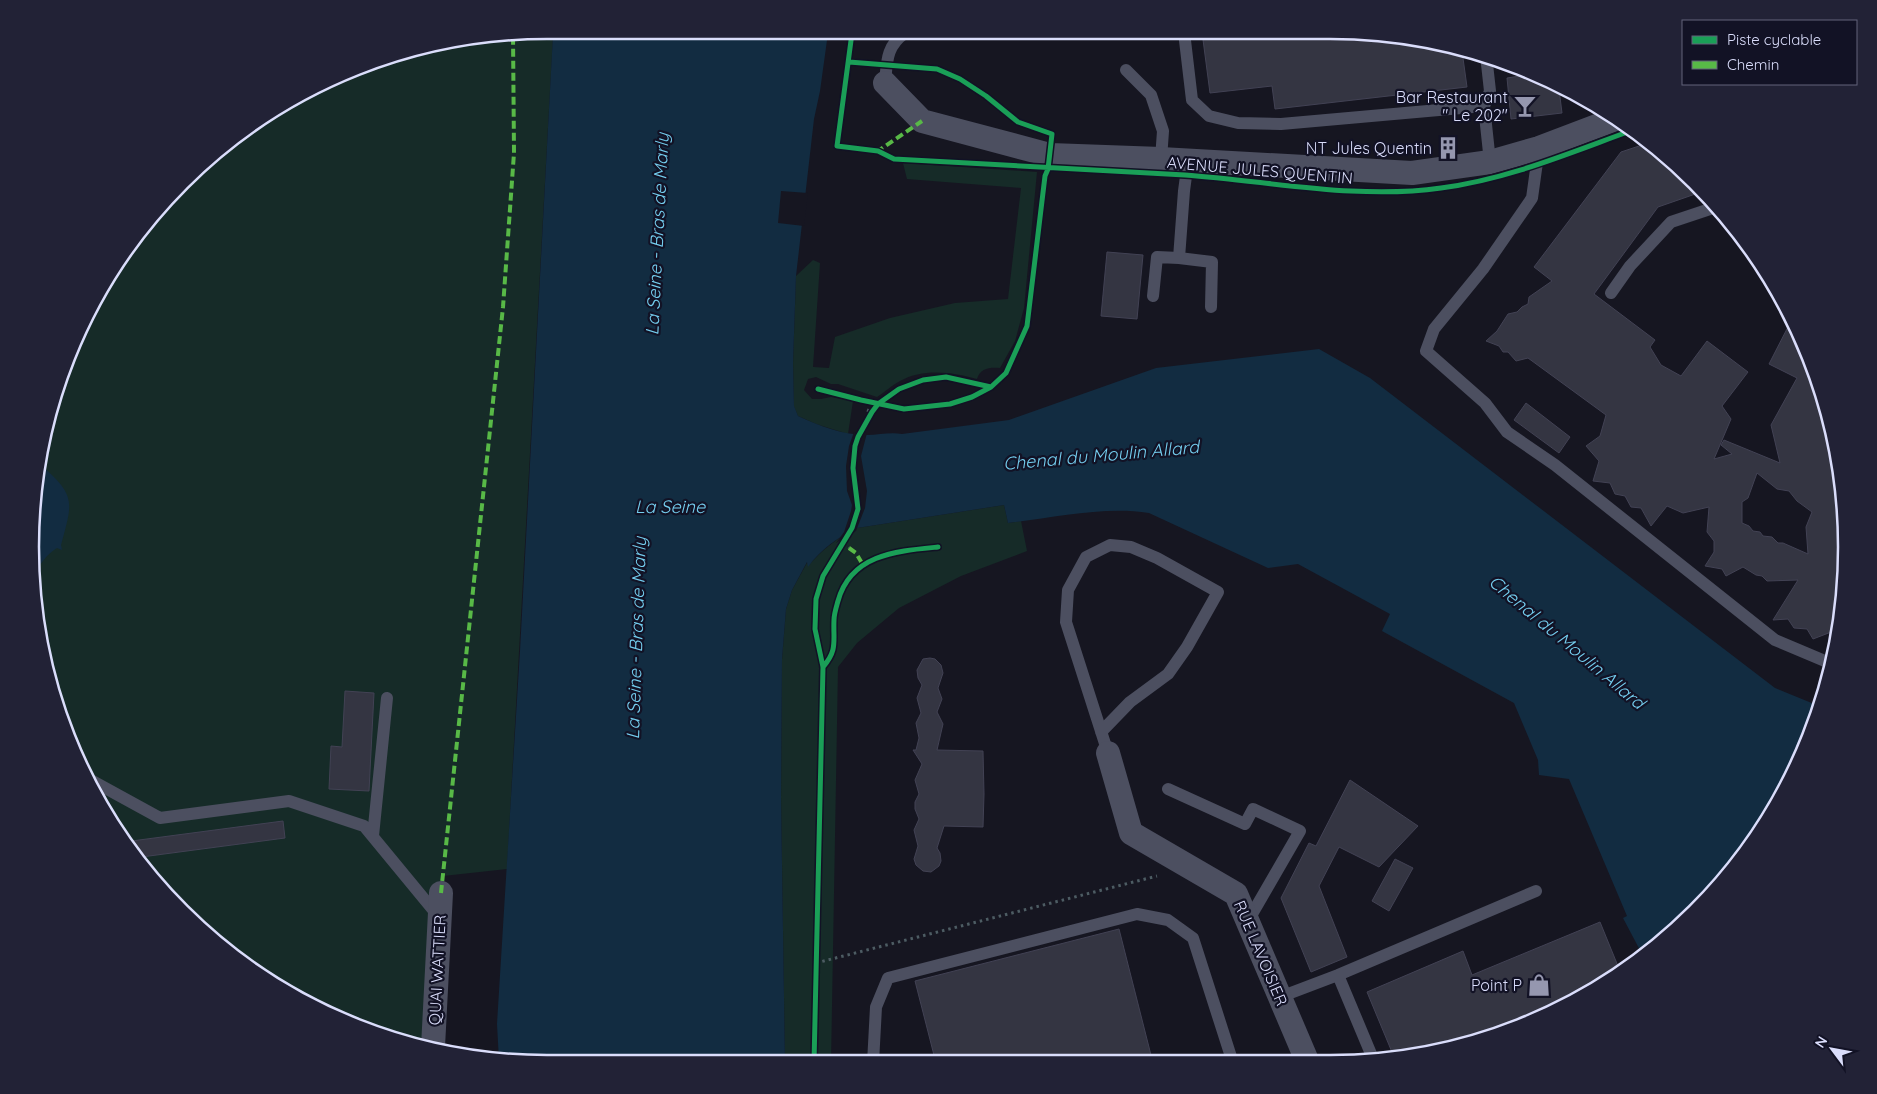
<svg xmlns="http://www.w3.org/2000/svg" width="1877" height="1094" font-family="Quicksand,sans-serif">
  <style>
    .green { fill: #162b28 }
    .water { fill: #122c41 }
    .pier { fill: #161621 }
    .building { fill: #343542; stroke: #424254; fill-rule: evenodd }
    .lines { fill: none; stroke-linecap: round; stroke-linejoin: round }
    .path { stroke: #4d5c63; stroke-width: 3; stroke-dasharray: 2.5 4; stroke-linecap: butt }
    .lane { stroke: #4c4f60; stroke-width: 12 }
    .street { stroke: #4c4f60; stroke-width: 24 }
    .quiet { stroke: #58b947; stroke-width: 4; stroke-dasharray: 8 4; stroke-linecap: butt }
    .cycleway-casing { stroke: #121225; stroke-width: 8 }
    .cycleway { stroke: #1a9f57; stroke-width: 5 }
    .labels { text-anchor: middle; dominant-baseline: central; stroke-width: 4.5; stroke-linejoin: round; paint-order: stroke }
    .poi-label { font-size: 16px; fill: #daddfb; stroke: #121225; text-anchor: end }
    .street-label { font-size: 16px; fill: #daddfb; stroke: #121225 }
    .water-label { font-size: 18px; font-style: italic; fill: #74ceef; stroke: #121225 }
    .rim { fill: none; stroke: #daddfb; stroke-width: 2.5 }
  </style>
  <rect width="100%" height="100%" fill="#161621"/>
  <path class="green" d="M 479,34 L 553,34 L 553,37 L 507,869 L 443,876 L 436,1047 L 381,1036 L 260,977 L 206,936 L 137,862 L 99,805 L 58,713 L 40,648 L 30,547 L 48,413 L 83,319 L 117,260 L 181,182 L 233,137 L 318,83 L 381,57 Z
    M 903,163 L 1037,172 L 1024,308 L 1015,341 L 1000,368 C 990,367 980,368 977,379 C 953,372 923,368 900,381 C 892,385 885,392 877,397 L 838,384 L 831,384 L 816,377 L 808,379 L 804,390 L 812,399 L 821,399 L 831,397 L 853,401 L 848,434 L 816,424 L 798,416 L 794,407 L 793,363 L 796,276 L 813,260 L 820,263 L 813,367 L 829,368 L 835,337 L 890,318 L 955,303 L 1008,299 L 1021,188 L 907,179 Z
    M 1004,505 L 1008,523 L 1021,521 L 1027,551 L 961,576 L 899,608 L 857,643 L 838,667 L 831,1063 L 785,1063 L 781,798 L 782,659 L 786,609 L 792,590 L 808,561 L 808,566 C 824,548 836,539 857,528 Z"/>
  <path class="water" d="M 828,33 L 820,91 L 814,119 L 796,276 L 793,363 L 794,406 L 798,416 C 820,426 843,435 867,435 C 879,435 890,432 902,434 L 1009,420 L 1156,368 L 1319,349 L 1370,378 L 1775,688 L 1819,706 L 1808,745 L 1760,834 L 1695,913 L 1642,954 L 1623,918 L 1627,916 L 1569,779 L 1539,775 L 1538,760 L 1514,703 L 1382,631 L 1390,614 L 1298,564 L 1268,568 L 1149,513 C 1103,506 1054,518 1008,523 L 1004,505 L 857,528 C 837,538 821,549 808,567 L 807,562 L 792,590 L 786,609 L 782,659 L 781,798 L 785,1063 L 513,1063 L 499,1060 L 497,1024 L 520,651 L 553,34 Z
    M 41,465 C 76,496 73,501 61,545 L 62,550 L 57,548 C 46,555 39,565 33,577 L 30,547 Z"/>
  <path class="pier" d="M 781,191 L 808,193 L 804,226 L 778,223 Z
    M 854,432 L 867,433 L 861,456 L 867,491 L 865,508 L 856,531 L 836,543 L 844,532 L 851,511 L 852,505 L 847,491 L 846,466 L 849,446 Z"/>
  <path class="building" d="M 1364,31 L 1462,51 L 1467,87 L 1275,109 L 1272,86 L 1210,93 L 1202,32 Z
    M 1519,69 L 1559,89 L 1562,113 L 1511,119 L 1507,78 L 1520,76 Z
    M 1648,143 L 1695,181 L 1704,191 L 1658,207 L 1594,294 L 1655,340 L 1650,347 L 1661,365 L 1681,376 L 1707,341 L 1748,372 L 1722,406 L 1731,419 L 1714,459 L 1732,454 L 1721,445 L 1724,440 L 1780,463 L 1771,425 L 1797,378 L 1769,364 L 1792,319 L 1808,349 L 1837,446 L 1847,547 L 1839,629 L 1813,639 L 1807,629 L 1794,628 L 1788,619 L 1773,620 L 1798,580 L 1767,581 L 1762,576 L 1756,575 L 1743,567 L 1726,576 L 1722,569 L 1705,566 L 1714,552 L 1714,541 L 1707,532 L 1709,507 L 1683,513 L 1667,506 L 1651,526 L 1641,508 L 1631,507 L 1625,496 L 1615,494 L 1610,483 L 1593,481 L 1599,461 L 1586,446 L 1600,436 L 1606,415 L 1528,358 L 1516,361 L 1508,352 L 1503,352 L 1499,346 L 1486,341 L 1497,331 L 1508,314 L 1517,312 L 1522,307 L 1528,304 L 1529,297 L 1552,281 L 1534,267 L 1621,152 ZM 1757,473 L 1777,489 L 1789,491 L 1797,501 L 1812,512 L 1806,527 L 1808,554 L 1783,543 L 1778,543 L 1772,537 L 1763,536 L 1760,532 L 1753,531 L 1749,526 L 1742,523 L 1742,502 L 1748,498 Z
    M 1107,252 L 1143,255 L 1137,319 L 1101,316 Z
    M 1526,403 L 1570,437 L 1559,453 L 1514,420 Z
    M 930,658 L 935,659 L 941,665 L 943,673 L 938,688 L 942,699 L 937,712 L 943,724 L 937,750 L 983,751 L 984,794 L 983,827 L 944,826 L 937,848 L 940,853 L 941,861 L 939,866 L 931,872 L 923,871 L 916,865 L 914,859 L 918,846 L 914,830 L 919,819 L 915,809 L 915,802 L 919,794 L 915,780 L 922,764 L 913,750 L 916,750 L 919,738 L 916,723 L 921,713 L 917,698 L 922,685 L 918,678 L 917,670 L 923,659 Z
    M 345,691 L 374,693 L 369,791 L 329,789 L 331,746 L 342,747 Z
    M 1350,780 L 1418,826 L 1379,867 L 1339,847 L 1319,886 L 1347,957 L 1311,972 L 1281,898 L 1309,843 L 1316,846 Z
    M 283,821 L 285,838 L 134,858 L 124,842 Z
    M 1395,859 L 1413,868 L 1389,911 L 1372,901 Z
    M 1600,922 L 1620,971 L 1589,995 L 1496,1037 L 1394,1057 L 1367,992 L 1463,951 L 1472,975 Z
    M 1119,929 L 1153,1063 L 936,1063 L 915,981 Z"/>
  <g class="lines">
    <path class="path" d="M 867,410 L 872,412
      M 843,544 L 849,548
      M 822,658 C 814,625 811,594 830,563 C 838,551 849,538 854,524 C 861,499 852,475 855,449 C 856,439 861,430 867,421 C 883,394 913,376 946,377 C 956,378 966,381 975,383
      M 816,963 L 1157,876"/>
    <path class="lane" d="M 1184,32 L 1192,100 L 1209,116 L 1238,123 L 1281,124 L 1484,106
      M 1486,55 L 1490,91 L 1484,106 L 1490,162
      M 1126,70 L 1151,95 L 1163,131 L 1161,159
      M 885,83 C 887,62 886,46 905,33
      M 1539,148 L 1532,198 L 1483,269 L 1434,329 L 1426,351 L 1485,403 L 1507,432 L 1555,465 L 1775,640 L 1832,664
      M 1179,258 L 1212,262 L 1211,307
      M 1611,293 L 1630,266 L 1671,222 L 1716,207
      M 1153,296 L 1157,257 L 1179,258 L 1184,191 L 1188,161
      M 1101,732 L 1130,702 L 1168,674 L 1187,647 L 1218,592 L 1157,558 L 1131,547 L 1110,545 L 1086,557 L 1068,590 L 1066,622 L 1108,753
      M 87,778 L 160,818 L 289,801 L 364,826 L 439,917
      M 1168,789 L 1245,824 L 1253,809 L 1300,831 L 1248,921
      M 373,836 L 387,698
      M 1338,975 L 1374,1061
      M 1280,997 L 1338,975 L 1536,891
      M 873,1063 L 876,1007 L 888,978 L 1137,914 L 1168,920 L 1193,938 L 1233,1063"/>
    <path class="street" d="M 885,83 L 922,121 L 1050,155 L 1161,159 L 1412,173 L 1490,162 L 1539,148 L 1618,118
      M 1108,753 L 1131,833 L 1236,894 L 1308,1063
      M 433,1047 L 441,893"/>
    <path class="quiet" d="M 876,151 L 878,151 L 922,121
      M 849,548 L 856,553 L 863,565
      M 441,893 L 503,307 L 514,153 L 513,34"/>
    <defs>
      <path id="cycleway" d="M 852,33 L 837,146 L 878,151 L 894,159 C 991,165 1088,169 1185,175 C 1270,181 1356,200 1441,188 C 1509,179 1569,153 1633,130
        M 818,389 L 861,400 L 904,409 L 950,404 L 972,397 L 991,387
        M 823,667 C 838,650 833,641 834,620 C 834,614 836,608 838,601 C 851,554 897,551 938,547
        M 814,1063 L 823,667 L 815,629 L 816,599 L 823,576 L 852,528 L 858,509 L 853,468 L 855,446 L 858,437 L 872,412 L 878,404 L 899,389 L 923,380 L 946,377 L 991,387 L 1006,373 L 1027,326 L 1045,176 L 1048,169 L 1052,134 L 1018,122 L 986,96 L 960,79 L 937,69 L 849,62"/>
    </defs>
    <use href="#cycleway" class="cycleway-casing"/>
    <use href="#cycleway" class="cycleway"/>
  </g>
  <defs>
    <symbol id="bar-bare" viewBox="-9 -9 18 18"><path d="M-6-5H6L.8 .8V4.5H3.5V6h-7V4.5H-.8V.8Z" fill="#9597af" stroke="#121225" stroke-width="2.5" paint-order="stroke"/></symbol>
    <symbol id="building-bare" viewBox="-9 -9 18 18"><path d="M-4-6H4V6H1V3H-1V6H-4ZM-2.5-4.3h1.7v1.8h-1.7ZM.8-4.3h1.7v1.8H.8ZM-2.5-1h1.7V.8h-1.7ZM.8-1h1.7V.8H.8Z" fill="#9597af" stroke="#121225" stroke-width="2.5" paint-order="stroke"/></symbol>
    <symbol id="shop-bare" viewBox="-9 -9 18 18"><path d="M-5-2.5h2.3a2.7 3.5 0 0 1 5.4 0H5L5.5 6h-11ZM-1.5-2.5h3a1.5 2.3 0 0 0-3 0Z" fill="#9597af" stroke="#121225" stroke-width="2.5" paint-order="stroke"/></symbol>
  </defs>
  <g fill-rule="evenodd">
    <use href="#bar-bare" x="1509" y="90" width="32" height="32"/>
    <use href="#building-bare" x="1432" y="132" width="32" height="32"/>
    <use href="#shop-bare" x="1523" y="969" width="32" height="32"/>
  </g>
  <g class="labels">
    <g class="poi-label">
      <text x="1508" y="97">Bar Restaurant<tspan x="1508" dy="18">" Le 202"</tspan></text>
      <text x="1432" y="148">NT Jules Quentin</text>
      <text x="1522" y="985">Point P</text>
    </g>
    <g class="street-label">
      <text transform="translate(1260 170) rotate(5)">AVENUE JULES QUENTIN</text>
      <text transform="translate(1261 953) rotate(67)">RUE LAVOISIER</text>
      <text transform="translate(437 970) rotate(-87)">QUAI WATTIER</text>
    </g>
    <g class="water-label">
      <text transform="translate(657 234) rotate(-87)">La Seine - Bras de Marly</text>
      <text transform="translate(1101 455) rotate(-5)">Chenal du Moulin Allard</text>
      <text x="670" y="506">La Seine</text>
      <text transform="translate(636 638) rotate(-88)">La Seine - Bras de Marly</text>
      <text transform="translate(1567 642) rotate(40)">Chenal du Moulin Allard</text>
    </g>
  </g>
  <path d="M0 0H1877V1094H0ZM547 39H1330A508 508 0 0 1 1838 547V547A508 508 0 0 1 1330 1055H547A508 508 0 0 1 39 547V547A508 508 0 0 1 547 39Z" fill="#222236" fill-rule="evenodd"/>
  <path class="rim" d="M547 39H1330A508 508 0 0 1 1838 547V547A508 508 0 0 1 1330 1055H547A508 508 0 0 1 39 547V547A508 508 0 0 1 547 39Z"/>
  <rect x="1682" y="20" width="175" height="65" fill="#121225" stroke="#62637b"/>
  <rect x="1692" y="36" width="25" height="8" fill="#1a9f57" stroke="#62637b"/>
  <text x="1727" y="45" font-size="15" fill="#daddfb">Piste cyclable</text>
  <rect x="1692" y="61" width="25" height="8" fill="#58b947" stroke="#62637b"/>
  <text x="1727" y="70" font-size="15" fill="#daddfb">Chemin</text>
  <g transform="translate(1832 1049) rotate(302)" stroke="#121225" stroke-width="4" paint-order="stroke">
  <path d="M0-4L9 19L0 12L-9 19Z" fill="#daddfb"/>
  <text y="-8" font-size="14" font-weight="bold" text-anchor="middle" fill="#daddfb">N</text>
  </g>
</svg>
